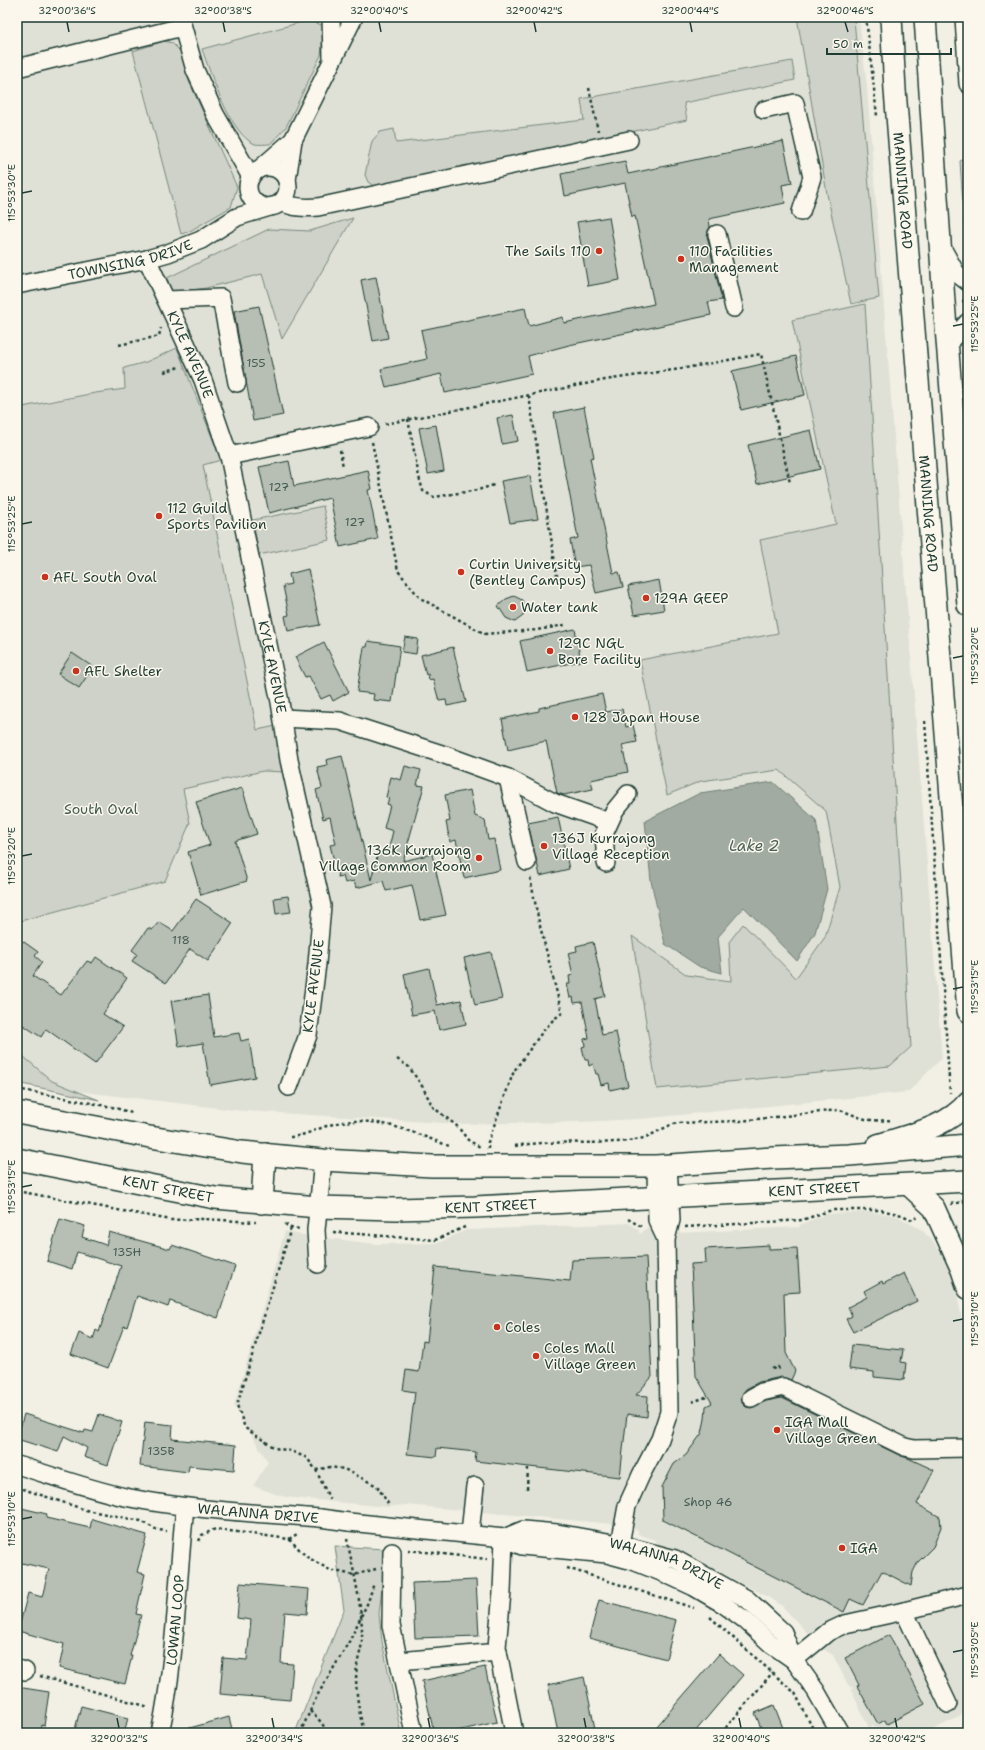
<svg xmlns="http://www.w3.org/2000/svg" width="985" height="1750" font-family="'Shantell Sans',sans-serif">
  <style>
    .built { fill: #e0e1d6 }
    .green { fill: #cfd2c8; stroke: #77887e }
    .water { fill: #a2aba1; stroke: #6e7f75 }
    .building { fill: #b7beb3; stroke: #1f3d34 }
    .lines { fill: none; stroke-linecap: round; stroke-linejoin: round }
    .minor-casing { stroke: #1f3d34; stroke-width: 20 }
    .major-casing { stroke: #1f3d34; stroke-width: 24 }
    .path { stroke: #1f3d34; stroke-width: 2.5; stroke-dasharray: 3 3; stroke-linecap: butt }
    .minor { stroke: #fbf7ec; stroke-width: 17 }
    .major { stroke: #fbf7ec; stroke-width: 21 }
    .minor-bridge-casing { stroke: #1f3d34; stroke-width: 20; stroke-linecap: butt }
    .minor-bridge { stroke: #fbf7ec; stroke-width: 17 }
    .ticks { fill: none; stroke: #1f3d34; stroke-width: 1.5 }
    .poi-dot { fill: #c8321e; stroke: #fbf7ec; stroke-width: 1.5 }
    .labels { text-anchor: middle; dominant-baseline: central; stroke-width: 3; stroke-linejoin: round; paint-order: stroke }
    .number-label { font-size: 12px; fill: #455d54 }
    .street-label { font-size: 14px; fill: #1f3d34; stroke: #fbf7ec }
    .poi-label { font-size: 14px; fill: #1f3d34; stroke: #fbf7ec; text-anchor: start }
    .park-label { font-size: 14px; fill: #425b52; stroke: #fbf7ec }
    .water-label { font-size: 15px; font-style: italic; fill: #465e55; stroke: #fbf7ec }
    .neatline { fill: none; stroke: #1f3d34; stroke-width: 1.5 }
    .ticks-label { font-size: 10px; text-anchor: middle; fill: #1f3d34 }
  </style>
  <rect width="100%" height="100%" fill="#f2f0e5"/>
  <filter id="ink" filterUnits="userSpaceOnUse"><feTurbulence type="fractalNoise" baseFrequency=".025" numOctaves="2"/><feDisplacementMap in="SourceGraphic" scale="8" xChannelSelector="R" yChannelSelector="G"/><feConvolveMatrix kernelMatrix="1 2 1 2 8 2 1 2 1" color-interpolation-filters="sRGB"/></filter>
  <g filter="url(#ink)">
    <path class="built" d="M 17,17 L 859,17 L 867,87 L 942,1058 L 908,1092 L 641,1119 L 580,1122 L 460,1124 L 243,1111 L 17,1084 Z
      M 869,1212 L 888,1214 L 899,1217 L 922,1230 L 933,1241 L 942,1255 L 954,1279 L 963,1324 L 968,1379 L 968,1709 L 959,1717 L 927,1733 L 879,1733 L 873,1726 L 869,1728 L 851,1690 L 853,1688 L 848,1685 L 833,1655 L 821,1648 L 782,1606 L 770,1598 L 686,1555 L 658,1545 L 655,1540 L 638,1534 L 638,1530 L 612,1524 L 405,1505 L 387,1507 L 284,1497 L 253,1486 L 268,1462 L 234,1406 L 285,1231 L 296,1234 L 375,1244 L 438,1243 L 466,1230 L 629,1223 L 638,1229 L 640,1234 L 648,1227 L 677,1233 L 800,1227 L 799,1225 L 826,1214 Z"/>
    <path class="green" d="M 797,17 L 852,17 L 854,19 L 879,298 L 851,304 L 827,194 Z
      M 309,20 L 324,26 L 321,55 L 286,127 L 270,144 C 266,144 259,145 255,144 C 231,136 210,72 202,49 Z
      M 164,41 L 172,43 L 181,52 L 189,81 L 237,187 L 231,207 L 188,232 L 181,234 L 133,51 Z
      M 792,61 L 795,80 L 684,103 L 687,120 L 374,186 L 368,182 L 365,175 L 372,141 L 380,132 L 394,129 L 396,143 L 584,120 L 581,99 Z
      M 968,158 L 968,244 L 965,235 L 960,161 Z
      M 353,218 L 282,339 L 262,274 L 206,288 L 172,293 L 167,278 L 269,229 L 310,231 Z
      M 865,304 L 911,1047 L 890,1066 L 657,1089 L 632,936 L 687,975 L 731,981 L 729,942 L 743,924 L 796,978 L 825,937 L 840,887 L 826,811 L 779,770 L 701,781 L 667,795 L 640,660 L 778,633 L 760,540 L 836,524 L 792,320 Z
      M 177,348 L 221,460 L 203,465 L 257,730 L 276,726 L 285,772 L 263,771 L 183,789 L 190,823 L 165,881 L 17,922 L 17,408 L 95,393 L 125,389 L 124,368 L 146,362 Z
      M 323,506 L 330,540 L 259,555 L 253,520 Z
      M 17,1051 L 52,1081 L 99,1100 L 17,1083 Z
      M 335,1546 L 384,1549 L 390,1561 L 384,1569 L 379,1614 L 382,1641 L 401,1733 L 295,1733 L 344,1610 Z"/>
    <path class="water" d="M 773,782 L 816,820 L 827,889 L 815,933 L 797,961 L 744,907 L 718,937 L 722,973 L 700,967 L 665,944 L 651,881 L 645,821 L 700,793 Z"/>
    <path class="building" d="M 783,141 L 792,183 L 782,185 L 785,203 L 709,219 L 710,227 L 708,231 L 707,236 L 722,300 L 708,302 L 711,315 L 569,345 L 528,356 L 532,374 L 445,393 L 441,374 L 386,387 L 381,369 L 427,359 L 421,330 L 525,308 L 529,326 L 563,317 L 564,323 L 654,304 L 635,216 L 632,217 L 625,183 L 565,196 L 561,174 L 625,161 L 628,174 Z
      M 609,217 L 620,280 L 588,286 L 577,222 Z
      M 376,277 L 388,338 L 373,341 L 361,280 Z
      M 259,306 L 283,415 L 253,421 L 234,311 Z
      M 796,356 L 805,395 L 741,410 L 732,371 Z
      M 584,407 L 594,457 L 590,458 L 613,573 L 619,572 L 623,587 L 596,593 L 589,565 L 575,567 L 570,540 L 578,538 L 554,413 Z
      M 513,415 L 518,441 L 502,444 L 497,418 Z
      M 436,425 L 444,471 L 428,474 L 419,428 Z
      M 811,430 L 820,469 L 757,484 L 748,445 Z
      M 289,461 L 294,486 L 368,470 L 372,489 L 368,490 L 378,539 L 340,547 L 330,498 L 269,513 L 259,467 Z
      M 530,476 L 538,519 L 510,523 L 501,481 Z
      M 308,569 L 320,625 L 288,631 L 285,616 L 289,615 L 283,586 L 291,584 L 289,574 Z
      M 659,580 L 664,610 L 634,615 L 628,586 Z
      M 514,596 L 522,600 L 526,609 L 523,616 L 515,622 L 506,618 L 498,606 L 506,599 Z
      M 575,629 L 581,661 L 527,672 L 520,641 Z
      M 405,637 L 418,639 L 416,654 L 402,652 Z
      M 368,641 L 400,646 L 392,702 L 373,700 L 374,694 L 357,692 L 364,647 L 367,647 Z
      M 324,642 L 349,692 L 333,701 L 330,695 L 321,699 L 309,676 L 305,677 L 295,657 Z
      M 453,647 L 466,702 L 447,706 L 446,700 L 439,701 L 433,679 L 429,680 L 428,674 L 426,675 L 421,655 Z
      M 72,653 L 93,667 L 79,688 L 58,674 Z
      M 602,694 L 606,712 L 622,709 L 626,727 L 633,725 L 637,742 L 622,745 L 628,772 L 591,780 L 593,789 L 564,795 L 557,793 L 546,741 L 508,750 L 502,719 L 539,711 L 539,708 Z
      M 342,756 L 371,880 L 378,853 L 388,851 L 393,831 L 384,828 L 390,805 L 387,804 L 389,798 L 386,797 L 391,777 L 401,780 L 405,766 L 421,770 L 417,785 L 424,786 L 403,861 L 432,854 L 446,915 L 420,920 L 412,885 L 386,891 L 383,881 L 356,888 L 354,881 L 345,883 L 343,876 L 338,877 L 330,845 L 336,844 L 330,817 L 323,819 L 316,790 L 322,788 L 317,767 L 327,765 L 326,760 Z
      M 242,788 L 257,834 L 235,841 L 247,881 L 201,895 L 188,852 L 210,845 L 196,802 Z
      M 470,790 L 475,816 L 485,820 L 488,840 L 494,839 L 500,870 L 464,878 L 456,840 L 450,842 L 446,822 L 450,821 L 445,795 Z
      M 558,817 L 569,869 L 540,876 L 528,823 Z
      M 288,896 L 291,912 L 276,914 L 274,898 Z
      M 196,899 L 233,923 L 208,961 L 190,949 L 166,983 L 132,961 L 137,954 L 132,950 L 148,928 L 152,930 L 159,922 L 173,931 Z
      M 17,937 L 38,952 L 35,956 L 42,962 L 33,976 L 61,995 L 87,961 L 92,963 L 96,957 L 127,978 L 103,1014 L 123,1027 L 95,1064 L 46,1029 L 41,1037 L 17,1021 Z
      M 593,942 L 605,996 L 595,999 L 602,1035 L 616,1032 L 628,1086 L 610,1090 L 609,1083 L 601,1085 L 598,1074 L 596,1074 L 593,1064 L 589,1066 L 588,1060 L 585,1060 L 582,1047 L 585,1046 L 584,1039 L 589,1038 L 582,1002 L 574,1003 L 573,997 L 570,998 L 567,984 L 570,984 L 569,976 L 573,975 L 568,953 L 577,951 L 576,946 Z
      M 491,952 L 502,999 L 475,1005 L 464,958 Z
      M 429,968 L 437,1005 L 461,1000 L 466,1024 L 439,1030 L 435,1011 L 412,1015 L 404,974 Z
      M 208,995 L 214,1037 L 239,1033 L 241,1041 L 249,1039 L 255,1077 L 210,1085 L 203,1043 L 179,1047 L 171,1001 Z
      M 60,1219 L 85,1226 L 82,1237 L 106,1245 L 109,1232 L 170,1249 L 172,1245 L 235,1266 L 218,1318 L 170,1301 L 168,1307 L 137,1296 L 127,1327 L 124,1326 L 108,1368 L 71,1354 L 79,1333 L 93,1339 L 96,1330 L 99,1332 L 121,1266 L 77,1252 L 72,1269 L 47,1261 Z
      M 769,1245 L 769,1249 L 797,1248 L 800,1292 L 784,1293 L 786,1353 L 795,1371 L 791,1380 L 781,1377 L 759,1382 L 746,1389 L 741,1397 L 742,1403 L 746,1407 L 751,1408 L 766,1401 L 782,1398 L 901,1456 L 908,1458 L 934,1470 L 917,1504 L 940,1517 L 941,1527 L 933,1547 L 918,1562 L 913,1572 L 911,1586 L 882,1571 L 863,1605 L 850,1599 L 844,1612 L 663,1520 L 662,1487 L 674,1464 L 686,1455 L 702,1433 L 705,1419 L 706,1406 L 712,1403 L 696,1376 L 691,1264 L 706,1263 L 705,1249 Z
      M 646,1257 L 652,1377 L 636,1395 L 648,1396 L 647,1417 L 627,1414 L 620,1477 L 475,1461 L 476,1452 L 437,1448 L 436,1457 L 407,1454 L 415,1392 L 403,1390 L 406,1370 L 419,1372 L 423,1341 L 427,1342 L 435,1267 L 570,1281 L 572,1260 Z
      M 904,1273 L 917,1301 L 853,1332 L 846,1319 L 852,1316 L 848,1307 L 867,1297 L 864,1291 L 882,1281 L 883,1284 Z
      M 852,1345 L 903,1350 L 901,1362 L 906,1363 L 904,1380 L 874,1377 L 874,1372 L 849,1369 Z
      M 24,1414 L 84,1433 L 85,1430 L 93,1432 L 99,1414 L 122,1422 L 108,1465 L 84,1457 L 87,1448 L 64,1436 L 58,1452 L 17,1439 Z
      M 145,1422 L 173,1425 L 172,1439 L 236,1445 L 234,1470 L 189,1466 L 188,1472 L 140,1466 Z
      M 17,1507 L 47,1514 L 46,1518 L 90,1528 L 92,1519 L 147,1535 L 137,1572 L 145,1574 L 136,1614 L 141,1615 L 130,1656 L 132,1656 L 125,1684 L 59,1668 L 64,1644 L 18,1631 L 28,1593 L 42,1597 L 49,1569 L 17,1562 Z
      M 476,1580 L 479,1636 L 415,1638 L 412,1583 Z
      M 240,1583 L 309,1589 L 307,1614 L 285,1612 L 281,1663 L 293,1664 L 290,1700 L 220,1694 L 223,1658 L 247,1660 L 251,1620 L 237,1618 Z
      M 599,1600 L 676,1620 L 666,1659 L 589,1638 Z
      M 889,1635 L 925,1704 L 887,1724 L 885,1720 L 878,1724 L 857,1686 L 859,1685 L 845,1658 Z
      M 719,1654 L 743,1675 L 694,1733 L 651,1733 Z
      M 485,1667 L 497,1722 L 448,1733 L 434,1733 L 422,1681 Z
      M 584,1677 L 596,1733 L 558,1733 L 548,1685 Z
      M 17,1687 L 49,1692 L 44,1726 L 42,1725 L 41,1733 L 17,1733 Z
      M 774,1705 L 785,1733 L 763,1733 L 755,1713 Z
      M 81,1706 L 128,1718 L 124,1733 L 74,1733 Z
      M 229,1717 L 233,1733 L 187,1733 L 186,1729 Z"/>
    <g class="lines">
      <defs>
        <g id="minor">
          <path d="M 180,17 L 195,70 L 215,114 L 251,177"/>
          <path d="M 331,17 L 332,58"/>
          <path d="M 964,17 L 968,84"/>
          <path d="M 17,68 L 182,27"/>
          <path d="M 764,110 L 795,103 L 812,177 L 801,212"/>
          <circle cx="268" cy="187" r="20"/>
          <path d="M 262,167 L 293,140"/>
          <path d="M 287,180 L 293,140 L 354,17"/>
          <path d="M 282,202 C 293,208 305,208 318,207 L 629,140"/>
          <path d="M 717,234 L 734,308"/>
          <path d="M 941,246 L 956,273 L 968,282"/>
          <path id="s1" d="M 147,259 L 203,380 L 229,456 L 280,702 L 289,760 L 322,906 L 317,964 L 308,1035 L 289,1087"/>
          <path id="s2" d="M 17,285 L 147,259 L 168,253 L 201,240 L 237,217 L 273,206"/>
          <path d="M 166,300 L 221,298 L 237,383"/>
          <path d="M 947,344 L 968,322"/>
          <path d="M 229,456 L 369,427"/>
          <path d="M 283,718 L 340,721 L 445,755 L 508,778 L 555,803 L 609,822"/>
          <path d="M 508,778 L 527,862"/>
          <path d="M 606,863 L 604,834 L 615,810 L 628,794"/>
          <path d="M 656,1166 L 657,1220 L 666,1239"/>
          <path d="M 318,1264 L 316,1230 L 323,1160"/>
          <path d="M 751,1398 L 762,1392 L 783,1387 L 905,1447 L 914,1449 L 968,1448"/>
          <path id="s3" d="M 17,1465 C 53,1476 88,1489 125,1497 C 189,1510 255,1513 320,1518"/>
          <path d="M 349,1522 L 504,1538 L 522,1546 L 607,1554 L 633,1561 L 666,1574 L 694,1587 L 723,1604 L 745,1620 L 771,1644 L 794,1660"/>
          <path d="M 470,1533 L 475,1486"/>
          <path id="s4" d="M 504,1538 L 523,1530 L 557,1533 L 619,1544 L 675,1559 L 747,1599 L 783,1632 L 794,1660 L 816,1691 L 840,1733"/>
          <path d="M 504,1538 L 502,1592 L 497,1647 L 514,1733"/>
          <path d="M 392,1552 L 391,1625 L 414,1733"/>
          <path d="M 618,1555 L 627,1506 L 641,1475 L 660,1439 L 669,1412 L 666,1239 L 671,1220 L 668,1165"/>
          <path d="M 904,1611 L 948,1704"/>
          <path d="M 794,1660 L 828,1632 L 845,1624 L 904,1611 L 968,1595"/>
          <path d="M 399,1661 L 498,1652"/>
          <path d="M 17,1669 L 25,1671"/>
          <path id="s5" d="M 160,1733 C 176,1659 177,1582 185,1507"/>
        </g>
        <g id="major">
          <path id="s6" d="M 891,17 L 895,90 L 968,1011"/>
          <path d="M 925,17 L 944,302 L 968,605"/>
          <path d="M 17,1112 L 144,1136 L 242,1152 L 323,1160 L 432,1166 L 656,1166 L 773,1158 L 849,1155 L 968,1145"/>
          <path d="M 878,1145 C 908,1135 947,1128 968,1102"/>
          <path id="s7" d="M 17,1159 L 215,1198 L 318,1207 L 396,1209 L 475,1207 L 968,1181"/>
          <path d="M 909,1185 L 934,1208 L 962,1270 L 968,1288"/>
          <path d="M 262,1203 L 265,1154"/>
        </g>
      </defs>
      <use href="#minor" class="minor-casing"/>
      <use href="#major" class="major-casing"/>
      <path class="path" d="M 866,17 L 877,116
        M 589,88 L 598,131
        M 962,301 L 968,301
        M 119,345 L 159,336 L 161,328
        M 164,372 L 179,367
        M 529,396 L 557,576
        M 408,419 L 419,477 L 423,491 L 434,497 L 478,490 L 494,485
        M 385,424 L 605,380 L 680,369 L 761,354 L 790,483
        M 372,442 L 398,571 L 420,598 L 485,634 L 537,630 L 565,625
        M 340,450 L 343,467
        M 925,721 L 950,1093
        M 397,1059 L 409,1067 L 422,1086 L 433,1107 L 458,1127 L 468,1140 L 480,1147
        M 17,1089 L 112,1107 L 132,1113
        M 290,1137 C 306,1136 322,1126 337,1123 C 375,1115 415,1133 449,1146
        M 515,1146 C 555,1139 595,1146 635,1140 C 650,1138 662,1127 677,1123 L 740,1121 L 838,1110 C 845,1111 850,1114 856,1116 C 867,1121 880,1121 892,1120
        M 488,1149 L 488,1142 L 514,1071 L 543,1031 L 554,1019 L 562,1013 L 539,922 L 530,877
        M 17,1191 L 171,1220 L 203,1219 L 256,1222
        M 963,1202 L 968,1202
        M 951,1204 L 963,1202 L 963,1199
        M 628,1219 L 642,1227
        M 285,1224 L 291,1228 L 300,1229
        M 685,1227 L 802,1220 L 832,1210 L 881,1210 L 902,1215 L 913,1220 L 917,1217
        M 291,1228 L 237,1405 L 245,1428 L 275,1448 L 291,1451 L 307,1458 L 316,1470 L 330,1467 L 344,1469 L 377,1486 L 389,1505
        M 333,1232 L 435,1240 L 465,1227
        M 772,1369 L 778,1367 L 780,1372
        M 692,1402 L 709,1396
        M 316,1470 L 331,1502
        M 17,1487 L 86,1510 L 141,1521 L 157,1530 L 167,1531
        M 527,1489 L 528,1467
        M 289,1539 L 297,1534
        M 347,1539 C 353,1570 363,1608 362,1639 C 362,1648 358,1658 357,1666 C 354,1682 359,1718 365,1733
        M 199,1541 L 202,1535 L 215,1529 L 289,1539 L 307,1557 L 330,1570 L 354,1575 L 376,1569
        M 408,1550 L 487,1559
        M 567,1568 L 694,1608
        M 710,1617 L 795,1693 L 815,1733
        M 40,1676 L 149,1707
        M 310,1711 L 321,1722 L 328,1733
        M 300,1733 L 317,1696 L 349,1642 L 368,1602 L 374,1583
        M 723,1733 L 723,1731 L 773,1672"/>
      <use href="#minor" class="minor"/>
      <use href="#major" class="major"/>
      <defs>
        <path id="minor-bridge" d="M 320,1518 L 349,1522"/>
      </defs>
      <use href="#minor-bridge" class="minor-bridge-casing"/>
      <use href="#minor-bridge" class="minor-bridge"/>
    </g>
  </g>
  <path class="ticks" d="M 67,22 L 69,32M 223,22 L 225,32M 379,22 L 381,32M 534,22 L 536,32M 690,22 L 692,32M 845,22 L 848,32M 22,193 L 32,191M 953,326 L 963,324M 22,524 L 32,522M 953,658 L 963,656M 22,856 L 32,854M 953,989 L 963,987M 22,1187 L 32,1185M 953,1321 L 963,1319M 22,1519 L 32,1517M 953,1652 L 963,1650M 117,1718 L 119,1728M 272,1718 L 274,1728M 428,1718 L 430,1728M 584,1718 L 586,1728M 739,1718 L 741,1728M 895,1718 L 897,1728"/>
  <g class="poi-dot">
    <circle cx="599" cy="251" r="4"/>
    <circle cx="681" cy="259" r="4"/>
    <circle cx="159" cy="516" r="4"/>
    <circle cx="461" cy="572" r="4"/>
    <circle cx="45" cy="577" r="4"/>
    <circle cx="646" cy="598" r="4"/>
    <circle cx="513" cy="607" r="4"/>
    <circle cx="550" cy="651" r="4"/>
    <circle cx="76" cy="671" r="4"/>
    <circle cx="575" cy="717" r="4"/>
    <circle cx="544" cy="846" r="4"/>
    <circle cx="479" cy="858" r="4"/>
    <circle cx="497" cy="1327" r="4"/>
    <circle cx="536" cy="1356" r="4"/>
    <circle cx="777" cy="1430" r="4"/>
    <circle cx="842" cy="1548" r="4"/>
  </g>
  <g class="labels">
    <g class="number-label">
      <text x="256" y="363">155</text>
      <text x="279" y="487">127</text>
      <text x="355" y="522">127</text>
      <text x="181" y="940">118</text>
      <text x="127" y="1252">135H</text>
      <text x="161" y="1451">135B</text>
      <text x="708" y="1502">Shop 46</text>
    </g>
    <g class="street-label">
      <text stroke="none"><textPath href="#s6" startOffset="174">MANNING ROAD</textPath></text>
      <text stroke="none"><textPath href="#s2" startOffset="116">TOWNSING DRIVE</textPath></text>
      <text stroke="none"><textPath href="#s1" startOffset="105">KYLE AVENUE</textPath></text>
      <text stroke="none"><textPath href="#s6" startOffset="498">MANNING ROAD</textPath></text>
      <text stroke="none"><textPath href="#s1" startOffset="429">KYLE AVENUE</textPath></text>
      <text transform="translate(313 986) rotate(-83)">KYLE AVENUE</text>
      <text stroke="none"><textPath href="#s7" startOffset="154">KENT STREET</textPath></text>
      <text stroke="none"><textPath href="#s7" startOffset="802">KENT STREET</textPath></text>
      <text stroke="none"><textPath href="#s7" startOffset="478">KENT STREET</textPath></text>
      <text stroke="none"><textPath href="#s3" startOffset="247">WALANNA DRIVE</textPath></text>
      <text stroke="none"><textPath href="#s4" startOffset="169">WALANNA DRIVE</textPath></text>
      <text stroke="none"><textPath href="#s5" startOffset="114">LOWAN LOOP</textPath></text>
    </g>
    <g class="poi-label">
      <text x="591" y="251" text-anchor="end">The Sails 110</text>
      <text x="689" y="251">110 Facilities<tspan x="689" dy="16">Management</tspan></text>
      <text x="167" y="508">112 Guild<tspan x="167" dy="16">Sports Pavilion</tspan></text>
      <text x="469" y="564">Curtin University<tspan x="469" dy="16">(Bentley Campus)</tspan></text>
      <text x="53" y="577">AFL South Oval</text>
      <text x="654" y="598">129A GEEP</text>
      <text x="521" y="607">Water tank</text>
      <text x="558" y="643">129C NGL<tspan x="558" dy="16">Bore Facility</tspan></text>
      <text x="84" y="671">AFL Shelter</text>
      <text x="583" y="717">128 Japan House</text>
      <text x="552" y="838">136J Kurrajong<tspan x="552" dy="16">Village Reception</tspan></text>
      <text x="471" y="850" text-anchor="end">136K Kurrajong<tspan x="471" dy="16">Village Common Room</tspan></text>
      <text x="505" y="1327">Coles</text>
      <text x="544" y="1348">Coles Mall<tspan x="544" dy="16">Village Green</tspan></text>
      <text x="785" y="1422">IGA Mall<tspan x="785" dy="16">Village Green</tspan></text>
      <text x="850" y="1548">IGA</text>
    </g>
    <g class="park-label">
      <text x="101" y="809">South Oval</text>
    </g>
    <g class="water-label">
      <text x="754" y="846">Lake 2</text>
    </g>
  </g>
  <rect width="985" height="1750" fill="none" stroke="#fbf7ec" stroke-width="44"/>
  <path d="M827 48v6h124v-6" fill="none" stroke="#1f3d34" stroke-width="2"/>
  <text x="833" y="48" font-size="12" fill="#1f3d34" stroke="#fbf7ec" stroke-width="3" paint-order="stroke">50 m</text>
  <rect x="22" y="22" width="941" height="1706" class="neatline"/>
  <g class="ticks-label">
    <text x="67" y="14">32°00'36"S</text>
    <text x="223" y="14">32°00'38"S</text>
    <text x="379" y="14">32°00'40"S</text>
    <text x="534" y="14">32°00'42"S</text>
    <text x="690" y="14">32°00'44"S</text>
    <text x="845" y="14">32°00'46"S</text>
    <text transform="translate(11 193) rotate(-90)" y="4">115°53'30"E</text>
    <text transform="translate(974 324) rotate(-90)" y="4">115°53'25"E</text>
    <text transform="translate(11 524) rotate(-90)" y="4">115°53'25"E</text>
    <text transform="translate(974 656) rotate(-90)" y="4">115°53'20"E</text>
    <text transform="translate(11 856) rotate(-90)" y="4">115°53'20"E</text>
    <text transform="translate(974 987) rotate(-90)" y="4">115°53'15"E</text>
    <text transform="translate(11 1187) rotate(-90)" y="4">115°53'15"E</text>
    <text transform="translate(974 1319) rotate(-90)" y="4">115°53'10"E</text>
    <text transform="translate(11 1519) rotate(-90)" y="4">115°53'10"E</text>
    <text transform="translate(974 1650) rotate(-90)" y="4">115°53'05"E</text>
    <text x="119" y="1742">32°00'32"S</text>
    <text x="274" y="1742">32°00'34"S</text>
    <text x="430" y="1742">32°00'36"S</text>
    <text x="586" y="1742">32°00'38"S</text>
    <text x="741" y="1742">32°00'40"S</text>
    <text x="897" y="1742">32°00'42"S</text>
  </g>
</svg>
